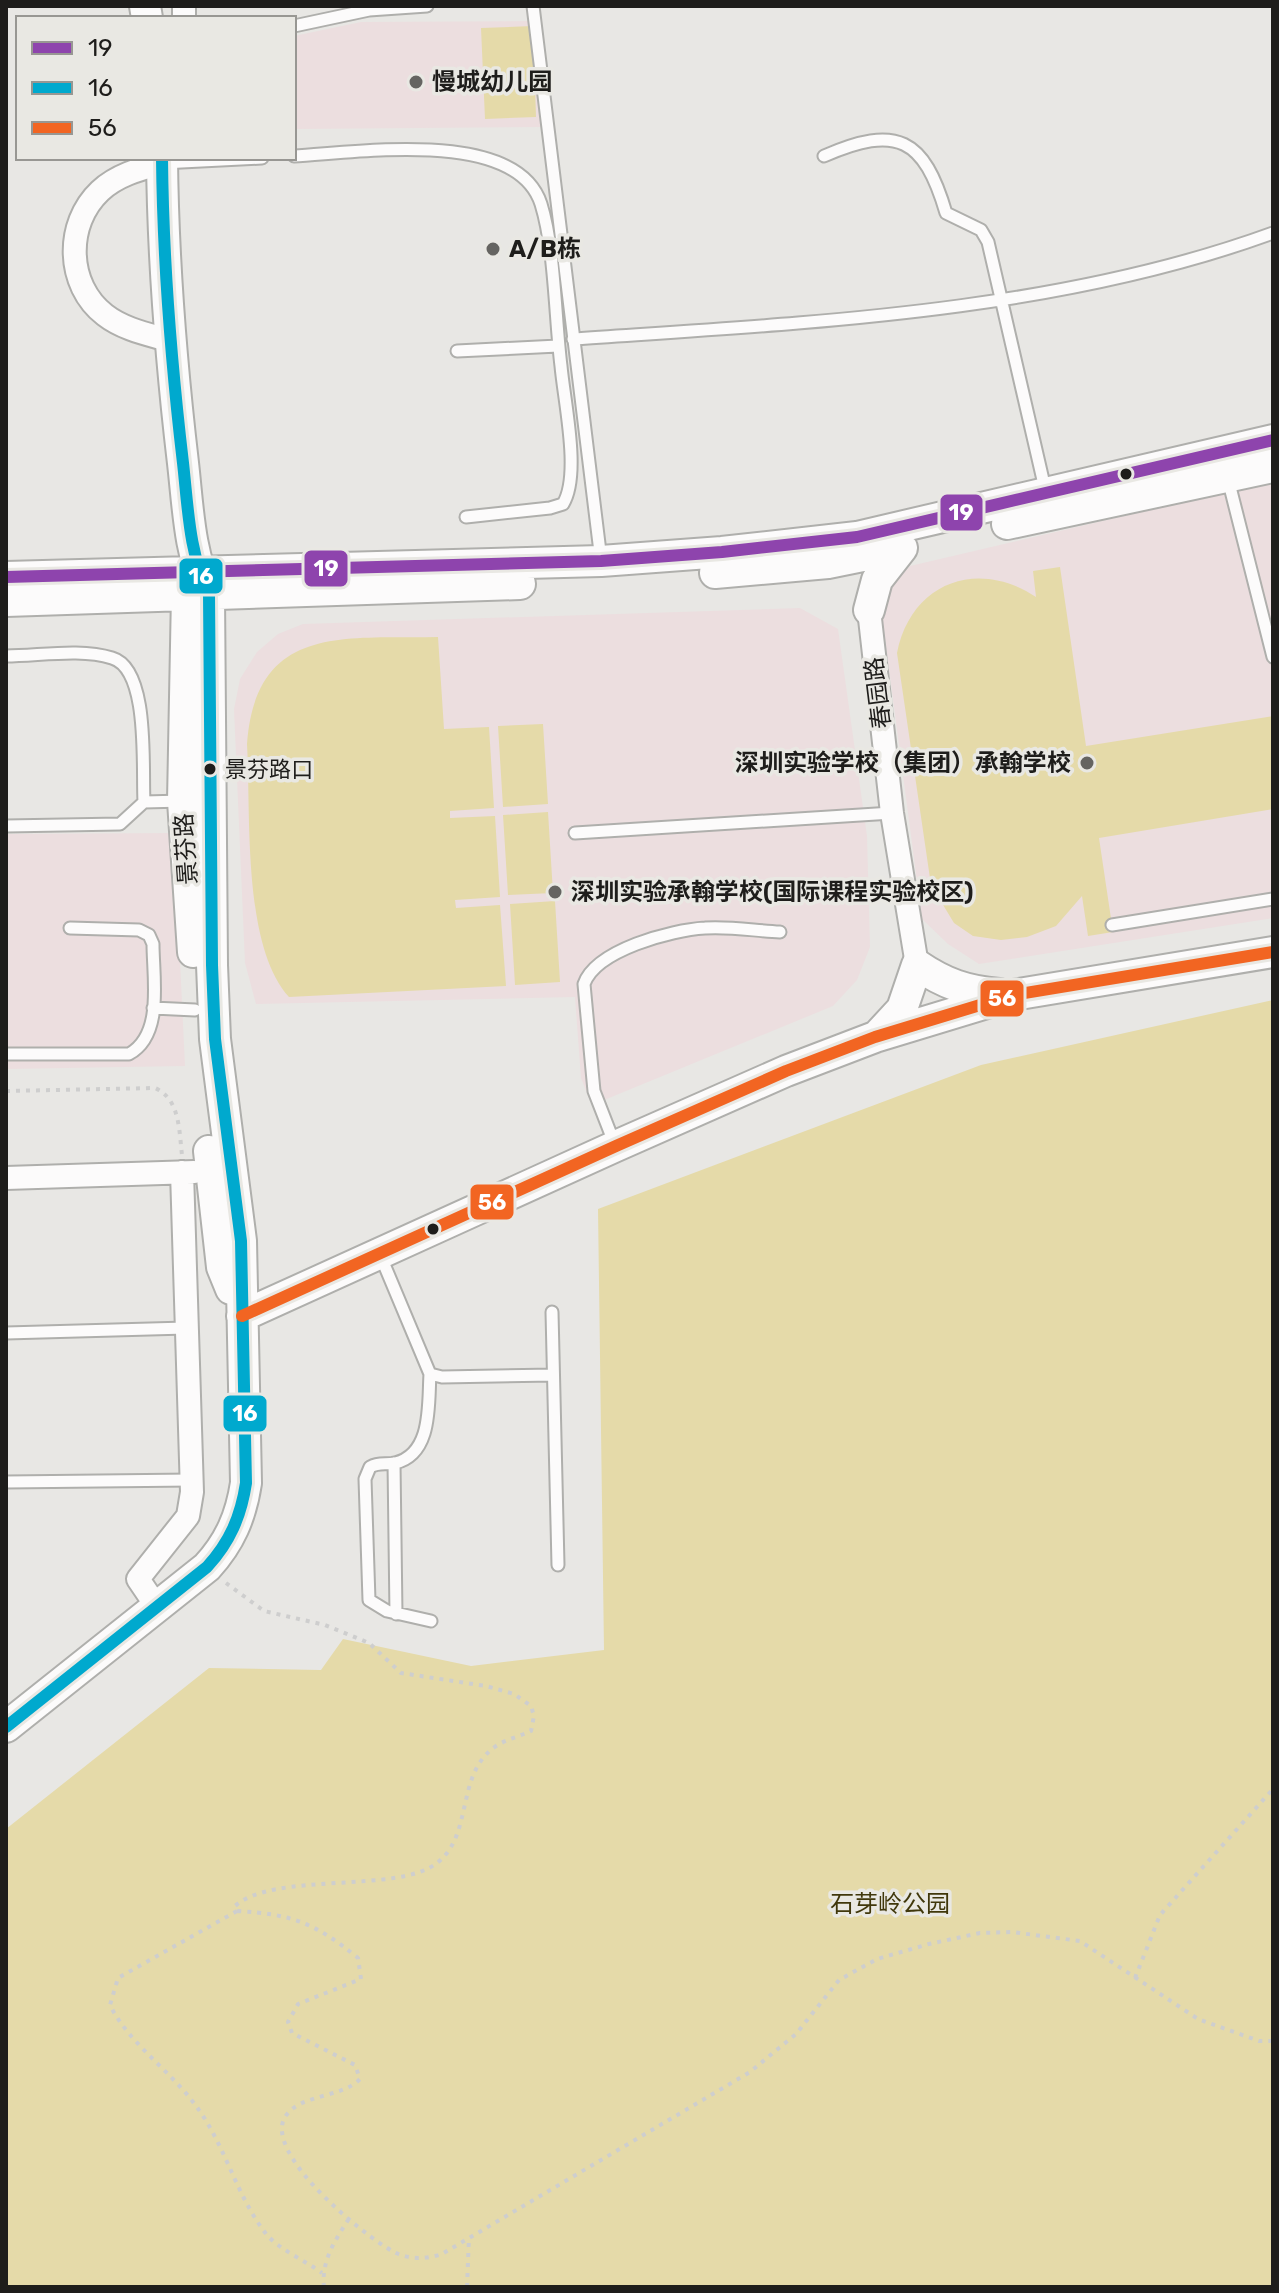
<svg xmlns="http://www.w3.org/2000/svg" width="1279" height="2293" font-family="Rubik,'Noto Sans SC',sans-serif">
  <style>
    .education { fill: #ecdedf }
    .green { fill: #e5daa9 }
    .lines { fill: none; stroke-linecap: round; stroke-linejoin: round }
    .lane-casing { stroke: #afafac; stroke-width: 15 }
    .street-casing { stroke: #afafac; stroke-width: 26 }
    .secondary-casing { stroke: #afafac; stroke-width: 34 }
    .path { stroke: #cecece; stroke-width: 4; stroke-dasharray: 4 6; stroke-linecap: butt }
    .lane { stroke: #fcfbfb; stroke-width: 11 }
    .street { stroke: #fcfbfb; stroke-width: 22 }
    .secondary { stroke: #fcfbfb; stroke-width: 30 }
    .bus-1-casing { stroke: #e9e8e3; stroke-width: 18 }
    .bus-2-casing { stroke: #e9e8e3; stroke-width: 18 }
    .bus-3-casing { stroke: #e9e8e3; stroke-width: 18 }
    .bus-1 { stroke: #8e44ad; stroke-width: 12 }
    .bus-2 { stroke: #00a9ce; stroke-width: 12 }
    .bus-3 { stroke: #f26522; stroke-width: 12 }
    .poi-dot { fill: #656461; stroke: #e9e8e3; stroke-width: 3 }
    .bus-dot { fill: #1e1d1b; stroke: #e9e8e3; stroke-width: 3 }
    .labels { text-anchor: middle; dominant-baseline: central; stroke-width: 7; stroke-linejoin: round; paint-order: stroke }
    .bus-label { font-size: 22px; fill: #1e1d1b; stroke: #e9e8e3; text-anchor: start }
    .poi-label { font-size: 24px; font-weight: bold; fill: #1e1d1b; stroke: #e9e8e3; text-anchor: start }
    .street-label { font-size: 24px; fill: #1e1d1b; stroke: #e9e8e3 }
    .park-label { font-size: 24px; fill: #40370b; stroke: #e9e8e3 }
    .line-badge { stroke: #e9e8e3; stroke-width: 3 }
    .badge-label { font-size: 22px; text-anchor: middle; font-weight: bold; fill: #fff }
  </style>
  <rect width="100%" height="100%" fill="#e8e7e4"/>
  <path class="education" d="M 533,21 L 542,127 L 294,129 L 294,36 L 361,22 Z
    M 1273,481 L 1273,918 L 979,964 L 948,944 L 922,919 L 881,608 L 890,587 L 910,566 Z
    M 800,608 L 838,629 L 867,836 L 870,947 L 857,980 L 833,1006 L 592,1105 L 581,1078 L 575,997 L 256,1004 L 245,963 L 234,709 L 240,679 L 257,652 L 278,634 L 303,624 Z
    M 174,833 L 185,1066 L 6,1069 L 6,834 Z"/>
  <path class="green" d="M 533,26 L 536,117 L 485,119 L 481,28 Z
    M 1060,567 L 1086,746 L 1273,716 L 1273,809 L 1099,838 L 1113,932 L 1088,936 L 1082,896 L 1056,926 L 1027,937 L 1001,940 L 973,936 L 954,923 L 931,885 L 897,653 C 911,582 978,558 1036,597 L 1033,571 Z
    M 438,637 L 444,729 L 489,727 L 494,808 L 450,811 L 450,818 L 495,816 L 500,897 L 455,900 L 456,908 L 500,905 L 506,986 L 289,997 C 242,945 251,814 247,744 C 256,623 345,639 438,637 Z
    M 543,724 L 548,804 L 503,807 L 498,726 Z
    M 548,812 L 553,893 L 508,895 L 503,815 Z
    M 555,901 L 560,982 L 515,985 L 510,904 Z
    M 1273,1000 L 1273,2287 L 6,2287 L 6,1829 L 209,1668 L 321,1670 L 343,1639 L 471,1666 L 604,1650 L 598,1209 L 981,1065 Z"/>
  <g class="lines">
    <defs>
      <path id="lane" d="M 533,6 L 601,560
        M 294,26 L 369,10 L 427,6
        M 294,156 C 355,153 516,127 541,204 C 555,249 555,318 561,366 C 564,401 581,475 563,504 L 550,508 L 466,517
        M 824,156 C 897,124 924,138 946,213 L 981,230 L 988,242 L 1046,493
        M 162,163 L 262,158
        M 573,339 C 804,323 1054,313 1273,233
        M 457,351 L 558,346
        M 1228,479 L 1273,657
        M 6,656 C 39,656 80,648 112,658 C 150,669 142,768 144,802 L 120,824 L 6,826
        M 144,802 L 183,801
        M 575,833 L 892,813
        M 1112,925 L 1273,899
        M 153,1008 L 195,1010
        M 6,1054 L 129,1054 C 164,1035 153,978 153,944 L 149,935 L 139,930 L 70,928
        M 615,1145 L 594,1091 L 584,984 C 596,950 671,930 705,928 C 729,926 756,931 780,932
        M 381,1257 L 430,1374 L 442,1377 L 553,1375
        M 552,1312 L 558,1565
        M 6,1333 L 186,1328
        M 430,1374 C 428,1403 433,1454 395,1463 C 385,1465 379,1462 370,1467 L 365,1479 L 369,1600 L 387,1611 L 431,1621
        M 394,1463 L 396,1614
        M 6,1482 L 192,1480"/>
      <path id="street" d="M 184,6 L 184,18
        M 162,163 C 140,169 117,175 100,191 C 65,224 66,285 105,315 C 123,329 147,334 168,340
        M 869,610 L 892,813 L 917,965
        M 6,1178 L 194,1172
        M 157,1607 L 138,1579 L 188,1516 L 192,1492 L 182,1172"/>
      <path id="secondary" d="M 145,6 L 147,18
        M 1007,524 L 1273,467
        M 715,573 L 828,563 L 897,549
        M 6,577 L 601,561 L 722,552 L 857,537 L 1273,440
        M 6,601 L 520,584
        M 869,610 L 877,580 L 902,548
        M 193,952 L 183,801 L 187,594 L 195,578
        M 878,1035 L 902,1009 L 917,965 C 945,984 966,991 999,994
        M 209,1151 L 222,1267 L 231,1289
        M 242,1316 L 616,1146 L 786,1071 L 875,1037 L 1013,995 L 1273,952
        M 6,1727 L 207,1567 C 230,1542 241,1516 246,1483 L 241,1241 L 215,1039 L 212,965 L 209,594 C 189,554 188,507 183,463 C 171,361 163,261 162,158"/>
    </defs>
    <use href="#lane" class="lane-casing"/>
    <use href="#street" class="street-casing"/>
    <use href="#secondary" class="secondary-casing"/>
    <path class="path" d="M 6,1091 L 155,1088 C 180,1099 179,1130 182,1155
      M 226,1583 L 264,1611 L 325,1625 L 369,1643 L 401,1673 L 486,1686 L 514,1694 L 531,1706 L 534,1716 L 531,1731 C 518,1737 503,1740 492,1749 C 456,1778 473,1835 437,1863 C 398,1894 275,1871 235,1906 L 237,1911 C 292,1914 315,1923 358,1958 L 361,1979 L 298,2004 L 288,2022 L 292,2033 L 355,2065 L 360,2079 C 342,2098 299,2094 285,2117 C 263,2154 364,2236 394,2252 C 409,2260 427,2259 442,2254 L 750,2072 L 796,2034 L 839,1980 L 877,1959 L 929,1944 L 980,1933 L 1012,1932 L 1080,1941 L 1198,2019 L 1259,2041 L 1273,2041
      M 237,1911 L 118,1978 L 110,2005 C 128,2042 168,2069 193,2102 C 225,2142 235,2195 267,2235 C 280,2250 306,2261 322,2273
      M 1135,1978 L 1160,1915 L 1273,1789
      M 324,2287 C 321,2260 336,2239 350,2217
      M 467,2287 L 469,2237"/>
    <use href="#lane" class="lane"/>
    <use href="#street" class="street"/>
    <use href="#secondary" class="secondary"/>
    <defs>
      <path id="bus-1" d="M 6,577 L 601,561 L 722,552 L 857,537 L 1273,440"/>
      <path id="bus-2" d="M 6,1727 L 207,1567 C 230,1542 241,1516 246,1483 L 241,1241 L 215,1039 L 212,965 L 209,594 C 189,554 188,507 183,463 C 171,361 163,261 162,158"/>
      <path id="bus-3" d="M 242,1316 L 616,1146 L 786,1071 L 875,1037 L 1013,995 L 1273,952"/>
    </defs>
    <use href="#bus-1" class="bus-1-casing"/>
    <use href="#bus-2" class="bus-2-casing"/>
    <use href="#bus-3" class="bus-3-casing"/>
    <use href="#bus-1" class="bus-1"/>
    <use href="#bus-2" class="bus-2"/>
    <use href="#bus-3" class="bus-3"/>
  </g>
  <g class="poi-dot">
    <circle cx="416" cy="82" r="8"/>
    <circle cx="493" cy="249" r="8"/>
    <circle cx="1087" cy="763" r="8"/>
    <circle cx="555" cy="892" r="8"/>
  </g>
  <g class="bus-dot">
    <circle cx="1126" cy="474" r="7"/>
    <circle cx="210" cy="769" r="7"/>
    <circle cx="433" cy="1229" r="7"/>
  </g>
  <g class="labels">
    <g class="bus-label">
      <text x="225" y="769">景芬路口</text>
    </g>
    <g class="poi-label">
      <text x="432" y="82">慢城幼儿园</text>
      <text x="509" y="249">A/B栋</text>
      <text x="1071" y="763" text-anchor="end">深圳实验学校（集团）承翰学校</text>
      <text x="571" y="892">深圳实验承翰学校(国际课程实验校区)</text>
    </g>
    <g class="street-label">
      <text transform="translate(878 693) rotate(-97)">春园路</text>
      <text transform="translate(186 849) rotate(-94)">景芬路</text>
    </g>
    <g class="park-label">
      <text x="890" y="1904">石芽岭公园</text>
    </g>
  </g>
  <g class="line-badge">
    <rect x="939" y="493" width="45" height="39" rx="8" fill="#8e44ad"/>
    <rect x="303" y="549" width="46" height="39" rx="8" fill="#8e44ad"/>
    <rect x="178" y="557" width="46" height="38" rx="8" fill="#00a9ce"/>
    <rect x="979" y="979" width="46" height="39" rx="8" fill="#f26522"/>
    <rect x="469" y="1183" width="46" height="38" rx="8" fill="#f26522"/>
    <rect x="222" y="1394" width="46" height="39" rx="8" fill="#00a9ce"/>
  </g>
  <g class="badge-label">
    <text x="961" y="520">19</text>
    <text x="326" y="576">19</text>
    <text x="201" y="584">16</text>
    <text x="1002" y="1006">56</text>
    <text x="492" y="1210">56</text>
    <text x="245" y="1421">16</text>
  </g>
  <rect width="1279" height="2293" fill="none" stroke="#1e1d1b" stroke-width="16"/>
  <rect x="16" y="16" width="280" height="144" fill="#e9e8e3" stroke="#989793" stroke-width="2"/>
  <rect x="32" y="42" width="40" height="12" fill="#8e44ad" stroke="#989793" stroke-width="2"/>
  <text x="88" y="56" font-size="24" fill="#1e1d1b">19</text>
  <rect x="32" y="82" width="40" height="12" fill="#00a9ce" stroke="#989793" stroke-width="2"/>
  <text x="88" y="96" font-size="24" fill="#1e1d1b">16</text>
  <rect x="32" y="122" width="40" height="12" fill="#f26522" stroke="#989793" stroke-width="2"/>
  <text x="88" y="136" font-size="24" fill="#1e1d1b">56</text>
</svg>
